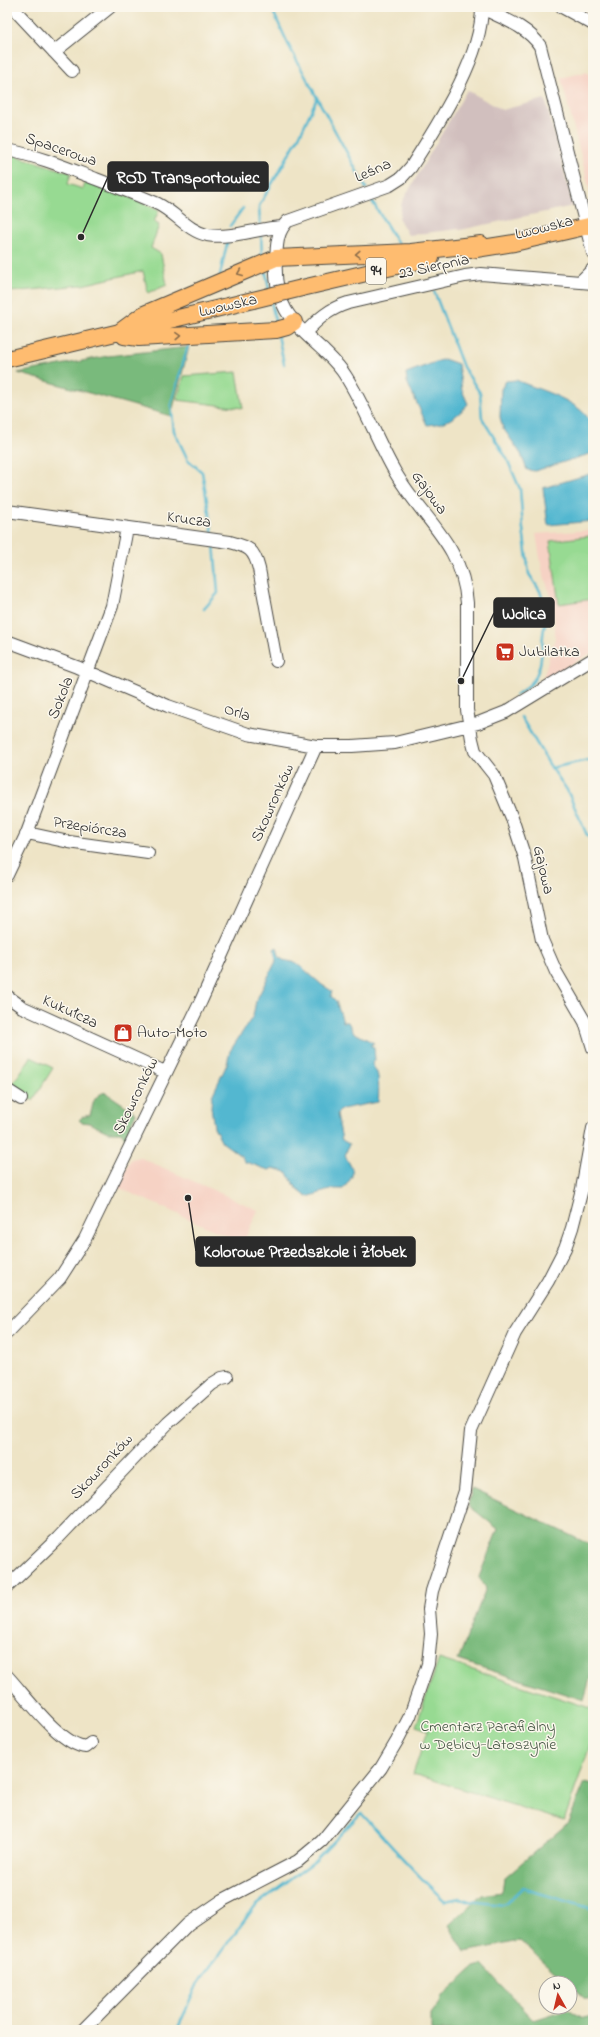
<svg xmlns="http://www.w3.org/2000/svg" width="600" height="2037" font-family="'Indie Flower',sans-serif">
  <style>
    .built { fill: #f6d2c4 }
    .industrial { fill: #d1bfbe }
    .green { fill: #97da92; stroke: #61825e }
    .forest { fill: #79ba7c; stroke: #527254 }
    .water { fill: #52b7d0; stroke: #3e717e }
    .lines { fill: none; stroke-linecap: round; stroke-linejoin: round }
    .stream { stroke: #52b7d0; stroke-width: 2.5 }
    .minor-casing { stroke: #484742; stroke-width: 14 }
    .major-casing { stroke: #484742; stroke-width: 18 }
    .minor { stroke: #fff; stroke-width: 12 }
    .major { stroke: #febc70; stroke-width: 16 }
    .major-bridge-casing { stroke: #484742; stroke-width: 18; stroke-linecap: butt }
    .major-bridge { stroke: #febc70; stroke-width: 16 }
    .oneway { stroke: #8a6c4a }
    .labels { text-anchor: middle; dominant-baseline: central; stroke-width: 3; stroke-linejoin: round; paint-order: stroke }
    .shield { fill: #fbf7ec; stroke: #696865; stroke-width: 1 }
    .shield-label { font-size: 15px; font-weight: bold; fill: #2b2b2b }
    .street-label { font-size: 16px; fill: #2b2b2b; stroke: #fbf7ec }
    .poi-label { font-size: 16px; fill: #2b2b2b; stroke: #fbf7ec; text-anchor: start }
    .park-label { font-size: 16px; fill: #465745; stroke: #fbf7ec }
    .leader { fill: none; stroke: #2b2b2b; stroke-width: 1.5 }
    .callout-dot { fill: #2b2b2b; stroke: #fbf7ec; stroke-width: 1.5 }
    .callout { fill: #2b2b2b; stroke: #2b2b2b; stroke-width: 1.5 }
    .callout-label { font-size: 17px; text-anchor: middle; font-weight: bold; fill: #fff }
  </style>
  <rect width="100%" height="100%" fill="#fbf7ec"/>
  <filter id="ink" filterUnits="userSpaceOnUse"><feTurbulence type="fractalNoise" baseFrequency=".025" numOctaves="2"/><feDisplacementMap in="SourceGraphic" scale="8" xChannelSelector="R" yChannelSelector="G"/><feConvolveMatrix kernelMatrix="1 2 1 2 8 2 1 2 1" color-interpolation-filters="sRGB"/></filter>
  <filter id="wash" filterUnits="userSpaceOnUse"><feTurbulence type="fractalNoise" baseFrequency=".012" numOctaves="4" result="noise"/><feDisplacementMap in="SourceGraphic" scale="16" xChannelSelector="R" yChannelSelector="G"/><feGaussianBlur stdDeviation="0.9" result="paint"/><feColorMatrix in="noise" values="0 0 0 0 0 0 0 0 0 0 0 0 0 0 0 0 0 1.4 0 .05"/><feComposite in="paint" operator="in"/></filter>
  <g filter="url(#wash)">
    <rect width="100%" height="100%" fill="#eee4c6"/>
    <path class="built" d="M 586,72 L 593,78 L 593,203 L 561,78 Z
      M 593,530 L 593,652 L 542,681 L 555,638 L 555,628 L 553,602 L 542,570 L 536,534 Z
      M 139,1157 L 258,1210 L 243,1243 L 117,1187 L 131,1159 Z"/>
    <path class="industrial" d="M 467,90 L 502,110 L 545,99 L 573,206 L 460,230 L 458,229 L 408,235 L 399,219 L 402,202 Z"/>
    <path class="green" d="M 7,153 L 71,173 L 68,184 L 83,189 L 87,179 L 159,210 L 154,222 L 159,225 L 151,248 L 161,254 L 167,285 L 148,293 L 143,271 L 82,285 L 10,292 L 11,307 L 7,308 Z
      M 237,372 L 243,408 L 177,400 L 184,376 Z
      M 590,536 L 593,554 L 593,599 L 559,604 L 550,541 Z
      M 31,1057 L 53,1068 L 33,1100 L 10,1088 Z
      M 439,1659 L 593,1709 L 593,1737 L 564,1821 L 413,1774 L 428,1730 L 416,1726 Z"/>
    <path class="forest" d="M 189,347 L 171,416 L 18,373 L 108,356 Z
      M 105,1092 L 136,1113 L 127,1132 L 126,1139 L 121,1132 L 108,1132 L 89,1123 L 81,1122 L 79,1120 L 82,1117 L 90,1115 C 94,1105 91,1097 105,1092 Z
      M 472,1489 L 593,1546 L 593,1668 L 584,1700 L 458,1660 L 486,1588 L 479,1577 L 498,1529 L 468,1505 Z
      M 585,1782 L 593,1784 L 593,1999 L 585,1999 L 570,1985 L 570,1983 L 567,1983 L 520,1941 L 465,1952 L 449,1925 L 482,1895 L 502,1892 L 504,1878 L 568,1823 Z
      M 482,1965 L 534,2020 L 568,2009 L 583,2018 L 593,2016 L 593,2030 L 431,2030 L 431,2015 L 440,2003 L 441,1997 L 474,1967 Z"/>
    <path class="water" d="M 444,359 L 458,364 L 462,390 L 468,404 C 456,418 446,424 427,425 L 407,382 L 406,373 Z
      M 516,380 C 538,390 586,401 593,428 C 595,436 593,446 593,453 L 535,471 L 527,470 L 521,454 L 503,428 L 500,417 L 501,389 L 506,381 Z
      M 593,473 L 593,521 L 548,525 L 543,488 Z
      M 277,947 L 279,956 L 283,960 L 297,963 L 322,985 L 332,991 L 331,996 L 336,1001 L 343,1022 L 348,1022 L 353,1032 L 374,1043 L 370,1045 L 374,1047 L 375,1060 L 372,1064 C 374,1068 376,1070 377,1073 C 379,1076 379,1098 378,1102 L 342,1109 L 337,1114 L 342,1140 L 349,1144 L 345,1156 C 355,1173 356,1173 343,1189 L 333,1189 L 307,1197 L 298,1190 L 286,1172 L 273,1168 L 269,1170 C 261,1168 254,1164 245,1162 L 241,1156 L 222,1142 L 214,1127 L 211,1107 L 212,1096 L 227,1064 L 230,1051 L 253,1016 L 256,1001 L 276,961 L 274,949 Z"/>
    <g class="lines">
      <path class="stream" d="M 271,7 L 289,46 L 366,188
        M 372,201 L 398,244
        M 260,224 L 259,206 L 299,137 L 317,98
        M 230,226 L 243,208
        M 261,234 L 262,256
        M 266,273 L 269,290
        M 220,275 L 228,239
        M 434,291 L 463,367 L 480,393 L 482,418 L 507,459 L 520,489 L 523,529 L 529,574 L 540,591 L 548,617 C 538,635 547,660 533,681 C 530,686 521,691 516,695
        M 271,301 L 276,325
        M 278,335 L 284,364
        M 188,346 L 171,404 L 174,431 L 188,460 L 202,472 L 213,536
        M 204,609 L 218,593 L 214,543
        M 521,717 L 549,764 L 567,790 L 586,833 L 593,843
        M 551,768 L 593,759
        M 177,2030 L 198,1983 L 256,1905 L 315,1861 L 361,1813 C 389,1843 415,1874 445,1901 L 460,1898 L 469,1901 L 504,1905 L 522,1888 L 593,1909"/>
    </g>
  </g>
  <g filter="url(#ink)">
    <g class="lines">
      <defs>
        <path id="minor" d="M 12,7 L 72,71
          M 482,7 C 482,58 438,124 411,167 L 401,178 L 390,185 L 288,221 C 277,231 277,244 276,258 C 273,305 290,320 323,350 C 331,358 339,365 345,375 C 365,406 377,441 395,472 C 422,519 463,544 467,603 L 467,710 L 472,739 L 475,751 L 494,775 L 512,818 L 525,858 L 542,940 L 556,972 L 585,1022 L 593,1048
          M 562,7 L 593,24
          M 482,8 C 502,18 528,27 540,46 L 584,218
          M 54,52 L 110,7
          M 7,150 C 38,156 67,168 96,179 C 117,187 138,195 158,204 C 176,213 188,231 207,235 C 231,239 258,228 282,227
          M 586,226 L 593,253
          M 581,281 L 593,269
          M 305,333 C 318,319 329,309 348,303 L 465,276 L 481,274 L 593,283
          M 7,511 L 230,542 C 249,547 254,549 259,569 L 276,661
          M 7,641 L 77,667 L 168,706 L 248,734 L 316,746 L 352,746 L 395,743 L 478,723 L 506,712 L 593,659
          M 27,833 L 69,842 L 148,853
          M 7,875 L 27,833 L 112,606 L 127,528
          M 7,996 L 22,1007 L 165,1072
          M 7,1090 L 21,1099
          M 7,1333 L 60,1278 L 85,1239 L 201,1001 L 316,746
          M 7,1587 L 58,1538 L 168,1423 L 212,1384 L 222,1378 L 227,1377
          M 7,1676 C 25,1695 60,1745 86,1747 L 91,1743
          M 83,2030 L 188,1924 L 223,1900 L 298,1861 L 322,1841 L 381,1768 L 397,1741 L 410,1716 L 428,1664 L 431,1634 L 429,1609 L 432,1591 L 465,1491 L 471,1431 L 515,1333 L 548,1281 L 565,1248 L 572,1228 L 582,1189 L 593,1128"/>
        <path id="major" d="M 470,250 L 514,243 L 593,225
          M 302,288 L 431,258
          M 118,333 L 144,314 L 276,258 L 411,252 L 481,244
          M 124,336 L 139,338 L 276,330 L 287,327 L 294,322
          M 7,359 L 253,300"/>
      </defs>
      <use href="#minor" class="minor-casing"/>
      <use href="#major" class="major-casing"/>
      <use href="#minor" class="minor"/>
      <use href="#major" class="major"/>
      <defs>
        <path id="major-bridge" d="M 253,300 L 302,288"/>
      </defs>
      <use href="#major-bridge" class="major-bridge-casing"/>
      <use href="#major-bridge" class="major-bridge"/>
    </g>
    <defs><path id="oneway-chevron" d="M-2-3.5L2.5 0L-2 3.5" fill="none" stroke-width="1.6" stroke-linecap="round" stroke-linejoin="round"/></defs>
    <g class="oneway">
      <use href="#oneway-chevron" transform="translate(358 254) rotate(177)"/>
      <use href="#oneway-chevron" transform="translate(240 273) rotate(157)"/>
      <use href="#oneway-chevron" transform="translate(178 336) rotate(-3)"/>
    </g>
  </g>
  <defs>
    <symbol id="supermarket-square" viewBox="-11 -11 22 22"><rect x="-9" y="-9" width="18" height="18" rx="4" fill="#c8321e" stroke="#fbf7ec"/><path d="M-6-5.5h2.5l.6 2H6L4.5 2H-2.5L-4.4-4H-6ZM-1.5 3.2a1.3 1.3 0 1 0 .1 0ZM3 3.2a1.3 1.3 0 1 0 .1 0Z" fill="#fff"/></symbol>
    <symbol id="shop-square" viewBox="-11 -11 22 22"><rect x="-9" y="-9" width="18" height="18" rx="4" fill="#c8321e" stroke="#fbf7ec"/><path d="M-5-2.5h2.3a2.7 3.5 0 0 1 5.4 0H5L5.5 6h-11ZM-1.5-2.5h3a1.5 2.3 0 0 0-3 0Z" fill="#fff"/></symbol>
  </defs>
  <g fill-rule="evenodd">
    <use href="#supermarket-square" x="494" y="641" width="22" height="22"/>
    <use href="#shop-square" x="112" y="1022" width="22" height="22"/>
  </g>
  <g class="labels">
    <rect class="shield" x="366" y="258" width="20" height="26" rx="3"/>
    <g class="shield-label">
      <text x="376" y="271">94</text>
    </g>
    <g class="street-label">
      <text transform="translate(61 150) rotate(19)">Spacerowa</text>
      <text transform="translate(373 171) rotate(-24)">Leśna</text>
      <text transform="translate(544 228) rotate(-14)">Lwowska</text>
      <text transform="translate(434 267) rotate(-12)">23 Sierpnia</text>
      <text transform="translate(228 306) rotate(-13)">Lwowska</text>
      <text transform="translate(429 493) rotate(54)">Gajowa</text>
      <text transform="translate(189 520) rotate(8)">Krucza</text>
      <text transform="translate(61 698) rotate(-68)">Sokola</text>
      <text transform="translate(237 713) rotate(19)">Orla</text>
      <text transform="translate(273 803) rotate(-66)">Skowronków</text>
      <text transform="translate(90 828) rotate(9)">Przepiórcza</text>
      <text transform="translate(543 870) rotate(77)">Gajowa</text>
      <text transform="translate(70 1012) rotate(25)">Kukułcza</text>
      <text transform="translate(136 1096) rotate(-64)">Skowronków</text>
      <text transform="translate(102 1467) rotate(-47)">Skowronków</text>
    </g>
    <g class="poi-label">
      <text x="519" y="652">Jubilatka</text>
      <text x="137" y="1033">Auto-Moto</text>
    </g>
    <g class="park-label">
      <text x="488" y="1727">Cmentarz Parafialny<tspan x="488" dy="18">w Dębicy-Latoszynie</tspan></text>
    </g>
  </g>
  <path class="leader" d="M81 237L108 177M461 681L494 613M188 1198L196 1251"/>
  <g class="callout-dot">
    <circle cx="81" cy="237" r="4"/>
    <circle cx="461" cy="681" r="4"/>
    <circle cx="188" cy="1198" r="4"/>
  </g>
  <g class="callout">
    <rect x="108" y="162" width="160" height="29" rx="4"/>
    <rect x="494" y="598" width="60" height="29" rx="4"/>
    <rect x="196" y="1237" width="219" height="29" rx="4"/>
  </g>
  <g class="callout-label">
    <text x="188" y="183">ROD Transportowiec</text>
    <text x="524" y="619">Wolica</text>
    <text x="305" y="1257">Kolorowe Przedszkole i Żłobek</text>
  </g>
  <rect width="600" height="2037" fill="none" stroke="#fbf7ec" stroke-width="24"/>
  <g transform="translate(558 1995) rotate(352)"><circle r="19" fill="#fbf7ec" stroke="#a8a59f"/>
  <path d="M0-3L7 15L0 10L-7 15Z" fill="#c8321e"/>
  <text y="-6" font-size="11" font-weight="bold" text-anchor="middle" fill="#2b2b2b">N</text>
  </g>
</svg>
